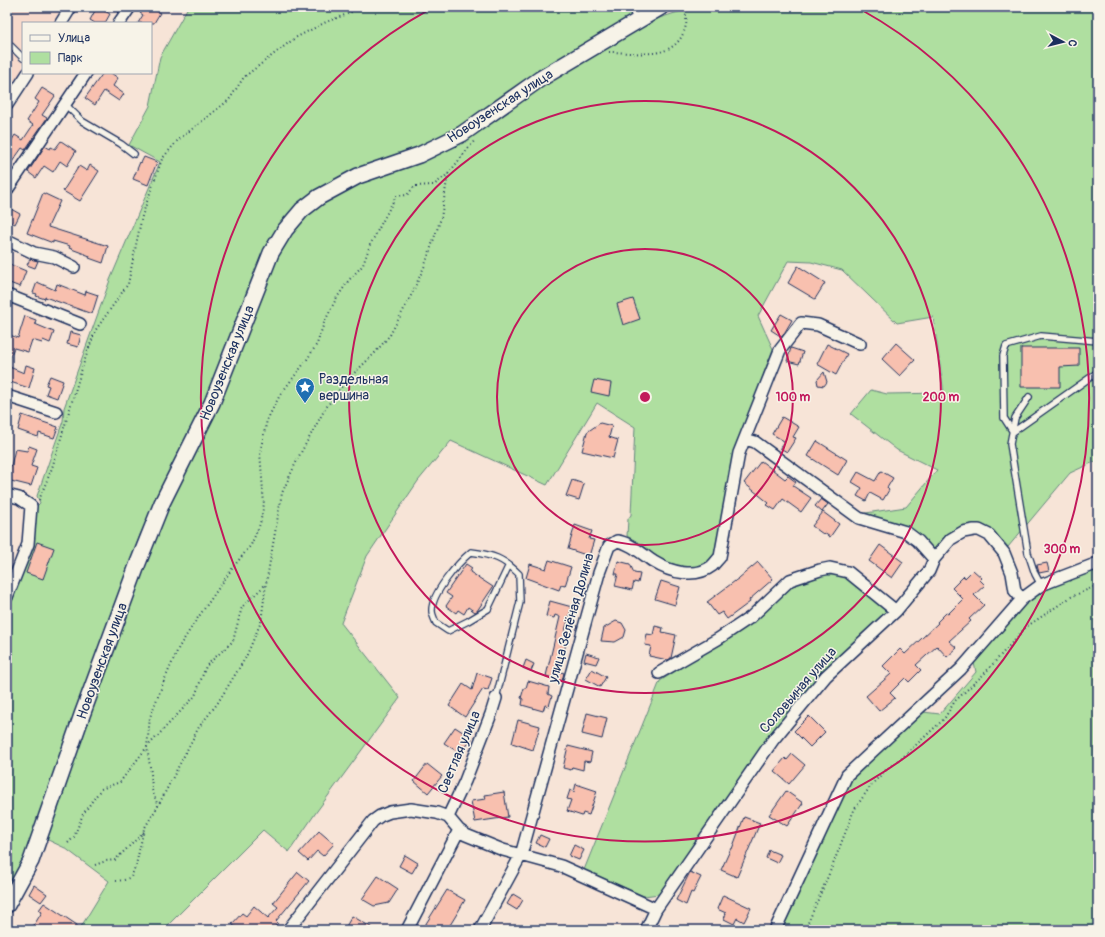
<svg xmlns="http://www.w3.org/2000/svg" width="1105" height="937" font-family="Pangolin,sans-serif">
  <style>
    .built { fill: #f7d9cb }
    .green { fill: #afdfa0; stroke: #65877f }
    .building { fill: #f8c0af; stroke: #1b2f5e }
    .lines { fill: none; stroke-linecap: round; stroke-linejoin: round }
    .lane-casing { stroke: #1b2f5e; stroke-width: 8 }
    .street-casing { stroke: #1b2f5e; stroke-width: 14 }
    .secondary-casing { stroke: #1b2f5e; stroke-width: 18 }
    .path { stroke: #1b2f5e; stroke-width: 2; stroke-dasharray: 1 3; stroke-linecap: butt }
    .lane { stroke: #f7f3e8; stroke-width: 5.5 }
    .street { stroke: #f7f3e8; stroke-width: 11 }
    .secondary { stroke: #f7f3e8; stroke-width: 15 }
    .ring { fill: none; stroke: #c2185b; stroke-width: 2 }
    .labels { text-anchor: middle; dominant-baseline: central; stroke-width: 3; stroke-linejoin: round; paint-order: stroke }
    .street-label { font-size: 14px; fill: #1b2f5e; stroke: #f7f3e8 }
    .poi-label { font-size: 14px; fill: #1b2f5e; stroke: #f7f3e8; text-anchor: start }
    .centre { fill: #c2185b; stroke: #f7f3e8; stroke-width: 2 }
    .ring-label { font-size: 12px; text-anchor: middle; font-weight: bold; fill: #c2185b; stroke: #f7f3e8; stroke-width: 3; stroke-linejoin: round; paint-order: stroke }
  </style>
  <rect width="100%" height="100%" fill="#f7e4d7"/>
  <filter id="ink" filterUnits="userSpaceOnUse"><feTurbulence type="fractalNoise" baseFrequency=".025" numOctaves="2"/><feDisplacementMap in="SourceGraphic" scale="8" xChannelSelector="R" yChannelSelector="G"/><feConvolveMatrix kernelMatrix="1 2 1 2 8 2 1 2 1" color-interpolation-filters="sRGB"/></filter>
  <g filter="url(#ink)">
    <path class="built" d="M 7,7 L 68,7 L 57,23 L 23,23 L 23,73 L 7,99 Z"/>
    <path class="green" d="M 188,7 L 652,7 L 461,129 L 299,205 L 207,400 L 140,535 L 26,857 L 7,890 L 7,606 L 32,544 L 34,509 L 40,503 L 37,496 L 63,421 L 64,408 L 110,280 L 160,162 L 129,145 L 150,106 L 160,57 Z
      M 694,7 L 1098,7 L 1098,460 L 1070,473 L 1008,547 C 1000,537 992,531 980,526 L 934,549 L 859,514 L 906,507 L 937,470 L 897,450 L 851,414 L 871,390 L 887,394 L 944,393 L 933,317 L 897,323 L 842,270 L 811,262 L 788,261 L 758,316 L 773,349 L 735,453 L 714,555 L 707,563 L 700,567 L 690,569 L 677,566 L 657,559 L 640,544 L 627,536 L 628,519 L 631,515 L 635,427 L 597,403 L 547,485 L 451,441 L 418,481 L 367,556 L 341,623 L 400,698 L 317,811 L 289,852 L 263,830 L 163,930 L 79,930 L 109,881 L 65,848 L 46,839 L 142,564 L 277,255 L 291,232 L 311,210 L 333,195 L 544,83 L 656,19 Z
      M 1098,567 L 1098,930 L 782,930 L 849,781 L 923,712 L 940,714 L 976,672 L 974,663 L 1024,605 L 1044,591 Z
      M 831,572 L 846,574 L 884,605 L 886,610 L 885,616 L 823,674 L 768,738 L 659,894 L 644,896 L 584,870 L 660,681 L 754,621 L 794,585 L 821,574 Z"/>
    <path class="building" d="M 97,7 L 110,14 L 105,23 L 95,23 L 90,20 Z
      M 143,7 L 150,7 L 160,13 L 154,23 L 138,23 L 143,15 L 140,13 Z
      M 103,73 L 111,73 L 118,78 L 113,86 L 124,94 L 119,101 L 104,91 L 95,105 L 85,98 Z
      M 42,88 L 55,96 L 42,115 L 47,118 L 25,150 L 22,148 L 7,169 L 7,148 L 15,135 L 23,140 L 33,125 L 27,121 L 39,102 L 35,99 Z
      M 61,141 L 76,151 L 67,166 L 60,161 L 53,172 L 44,166 L 36,178 L 28,172 L 45,146 L 50,149 L 51,147 L 55,149 Z
      M 144,157 L 157,162 L 148,185 L 133,179 L 140,162 L 141,163 Z
      M 90,165 L 99,171 L 80,201 L 63,191 L 79,166 L 87,171 Z
      M 43,193 L 60,201 L 48,227 L 108,246 L 103,263 L 89,258 L 90,256 L 69,248 L 70,246 L 53,241 L 53,243 L 27,233 Z
      M 11,209 L 20,214 L 15,224 L 7,220 L 7,217 Z
      M 30,259 L 38,261 L 35,268 L 27,265 Z
      M 7,263 L 26,271 L 20,287 L 7,282 Z
      M 798,266 L 825,283 L 815,299 L 788,283 Z
      M 37,282 L 55,290 L 57,284 L 85,295 L 86,291 L 98,295 L 92,314 L 45,297 L 45,299 L 36,296 L 37,294 L 33,293 Z
      M 633,299 L 640,319 L 623,325 L 617,304 Z
      M 781,314 L 792,320 L 782,337 L 771,330 Z
      M 25,316 L 36,320 L 35,324 L 54,332 L 50,343 L 43,340 L 42,343 L 32,340 L 28,352 L 14,348 L 7,363 L 7,334 L 18,338 Z
      M 70,332 L 81,335 L 78,347 L 67,344 Z
      M 896,343 L 915,360 L 900,376 L 882,359 Z
      M 827,344 L 847,354 L 836,375 L 817,364 Z
      M 791,348 L 803,352 L 799,364 L 787,361 Z
      M 1021,348 L 1079,348 L 1079,366 L 1060,367 L 1060,387 L 1021,387 Z
      M 26,365 L 35,368 L 29,388 L 7,381 L 7,366 L 24,373 Z
      M 824,372 L 827,382 L 824,386 L 818,385 L 817,380 Z
      M 50,376 L 63,381 L 57,398 L 46,394 L 49,386 L 46,385 Z
      M 594,380 L 611,383 L 609,396 L 591,392 Z
      M 22,415 L 58,427 L 54,438 L 39,433 L 38,437 L 18,430 Z
      M 782,417 L 799,427 L 793,437 L 796,438 L 787,452 L 780,448 L 784,441 L 772,434 Z
      M 600,423 L 612,426 L 609,437 L 618,440 L 613,458 L 582,451 L 587,432 Z
      M 817,441 L 847,460 L 838,475 L 808,456 Z
      M 29,446 L 37,449 L 31,466 L 37,468 L 31,486 L 7,480 L 7,464 L 11,466 L 15,449 L 27,451 Z
      M 761,461 L 785,479 L 788,476 L 796,482 L 793,486 L 811,498 L 801,512 L 783,499 L 775,510 L 767,505 L 769,503 L 744,483 Z
      M 881,471 L 893,478 L 887,488 L 889,490 L 883,500 L 870,493 L 866,501 L 857,496 L 862,488 L 852,482 L 858,472 L 875,481 Z
      M 572,480 L 584,484 L 579,500 L 566,496 Z
      M 821,499 L 828,504 L 822,512 L 815,506 Z
      M 823,512 L 839,524 L 830,537 L 824,533 L 823,534 L 812,526 Z
      M 575,525 L 592,531 L 589,539 L 594,540 L 589,556 L 568,549 Z
      M 37,542 L 54,548 L 43,579 L 26,573 Z
      M 880,545 L 903,562 L 892,578 L 869,561 Z
      M 549,560 L 571,567 L 565,586 L 561,585 L 559,590 L 526,578 L 530,564 L 546,569 Z
      M 618,561 L 630,564 L 634,573 L 640,574 L 638,583 L 634,582 L 632,590 L 615,586 L 618,574 L 615,574 Z
      M 758,562 L 773,579 L 749,600 L 750,602 L 727,619 L 722,612 L 717,615 L 707,602 L 739,578 Z
      M 1047,563 L 1049,571 L 1039,573 L 1037,565 Z
      M 466,564 L 472,568 L 470,572 L 493,587 L 477,611 L 475,612 L 468,607 L 464,614 L 458,610 L 456,613 L 446,606 L 452,597 L 446,593 Z
      M 973,570 L 982,578 L 980,580 L 985,585 L 974,595 L 984,605 L 969,619 L 971,621 L 949,641 L 957,648 L 947,657 L 937,646 L 916,665 L 921,670 L 909,682 L 905,678 L 890,693 L 895,698 L 879,711 L 866,696 L 891,674 L 883,666 L 900,649 L 905,654 L 938,623 L 937,622 L 946,613 L 948,614 L 963,599 L 952,588 L 964,576 L 965,578 Z
      M 661,581 L 680,587 L 675,605 L 655,599 Z
      M 550,601 L 572,607 L 564,634 L 568,635 L 559,671 L 564,673 L 562,681 L 546,676 L 560,617 L 555,615 L 554,618 L 546,616 Z
      M 616,621 L 622,623 L 626,630 L 624,637 L 615,642 L 601,641 L 604,628 Z
      M 655,626 L 663,628 L 662,632 L 676,635 L 671,658 L 668,660 L 649,656 L 651,646 L 645,645 L 647,634 L 653,635 Z
      M 586,653 L 599,657 L 596,664 L 584,661 Z
      M 526,660 L 534,664 L 531,671 L 523,668 Z
      M 592,669 L 606,677 L 600,687 L 586,679 Z
      M 477,673 L 492,678 L 488,690 L 483,689 L 465,717 L 449,706 L 463,684 L 472,690 Z
      M 528,681 L 549,687 L 548,694 L 552,696 L 549,706 L 545,705 L 543,711 L 522,705 L 523,699 L 521,698 L 524,688 L 526,688 Z
      M 587,713 L 607,718 L 602,739 L 582,734 Z
      M 809,716 L 825,732 L 810,747 L 794,731 Z
      M 518,720 L 540,726 L 533,750 L 512,743 Z
      M 455,727 L 472,738 L 461,754 L 444,743 Z
      M 568,746 L 592,752 L 590,762 L 584,761 L 583,770 L 572,767 L 571,770 L 563,768 Z
      M 792,754 L 805,765 L 789,784 L 774,771 L 785,758 L 787,760 Z
      M 427,764 L 442,776 L 428,793 L 414,781 Z
      M 576,784 L 597,791 L 589,815 L 583,813 L 582,816 L 567,811 L 571,800 L 567,799 L 570,790 L 574,792 Z
      M 786,791 L 803,803 L 787,826 L 769,815 Z
      M 504,792 L 508,817 L 475,822 L 471,801 L 486,799 L 485,795 Z
      M 744,817 L 760,823 L 737,877 L 721,870 L 731,848 L 732,849 Z
      M 319,831 L 334,844 L 323,856 L 317,851 L 308,861 L 299,853 Z
      M 540,835 L 549,839 L 545,847 L 536,843 Z
      M 574,845 L 584,850 L 579,860 L 569,856 Z
      M 769,850 L 781,855 L 777,863 L 766,858 Z
      M 405,855 L 418,863 L 412,873 L 399,866 Z
      M 298,872 L 309,881 L 276,921 L 278,923 L 272,930 L 239,930 L 232,924 L 242,913 L 246,916 L 254,906 L 268,918 L 278,907 L 273,903 Z
      M 690,872 L 701,877 L 693,893 L 691,892 L 686,905 L 676,900 Z
      M 378,876 L 398,889 L 389,903 L 374,906 L 362,899 Z
      M 34,885 L 47,894 L 41,902 L 29,894 Z
      M 447,890 L 465,900 L 455,917 L 447,930 L 422,930 Z
      M 513,894 L 523,900 L 517,910 L 507,904 Z
      M 723,895 L 751,908 L 744,922 L 737,918 L 734,924 L 724,919 L 726,913 L 717,909 Z
      M 44,903 L 77,925 L 74,930 L 31,930 L 42,912 L 39,910 Z
      M 352,916 L 376,930 L 344,930 Z"/>
    <g class="lines">
      <defs>
        <path id="lane" d="M 636,7 L 633,12 L 637,21
          M 7,42 L 23,58
          M 65,104 L 82,121 L 121,144 L 134,154
          M 1098,341 L 1041,336 L 1006,346 L 1003,356 L 1004,418 L 1013,432 L 1098,372
          M 1029,397 L 1015,418 L 1010,444 L 1028,553 L 1035,574 L 1041,585
          M 496,698 L 520,602 L 519,574 C 503,558 493,555 471,552 C 458,563 431,594 432,611 C 432,615 435,620 436,623 L 448,631 L 468,621 L 488,609 L 509,565"/>
        <path id="street" d="M 61,23 L 71,7
          M 119,23 L 130,7
          M 7,105 L 28,73
          M 7,190 L 86,73
          M 7,240 L 34,253 L 54,257 L 74,267
          M 7,295 L 80,324
          M 7,396 L 56,412
          M 745,439 L 755,442 L 859,518 L 906,532 L 918,541 L 934,559
          M 7,495 L 19,498 L 31,506 L 28,544 L 7,597
          M 659,673 L 718,639 L 751,617 L 790,580 L 820,570 L 830,568 L 848,572 L 896,611
          M 448,817 L 465,781 L 491,714 L 496,698
          M 288,930 L 373,821 L 380,816 L 390,812 L 411,809 L 437,813 L 448,817 L 459,830 L 466,835 L 503,850 L 561,866 L 656,909
          M 407,930 L 459,830
          M 480,930 L 521,855 L 599,573 L 609,546 L 617,541 C 631,543 642,554 654,562 C 670,572 695,579 712,566 C 715,563 717,560 720,557 L 739,453 L 780,350 L 801,323 L 818,325 L 860,344
          M 646,930 L 656,909 L 773,740 L 826,676 L 896,611 L 929,571 L 934,559 L 951,539 L 963,532 L 974,530 L 979,530 L 989,535 L 1004,553 L 1012,573 L 1015,591 L 1022,599
          M 775,930 L 847,775 L 961,669 L 1022,599 L 1041,585 L 1098,563"/>
        <path id="secondary" d="M 7,905 L 31,861 L 82,715 L 138,563 L 162,503 L 212,403 L 271,253 L 285,230 L 302,210 L 319,197 L 358,176 L 419,155 L 462,134 L 540,79 L 661,7"/>
      </defs>
      <use href="#lane" class="lane-casing"/>
      <use href="#street" class="street-casing"/>
      <use href="#secondary" class="secondary-casing"/>
      <path class="path" d="M 609,52 C 638,52 677,63 686,25 C 687,20 685,12 686,7
        M 39,500 L 52,468 L 83,365 L 95,331 L 128,284 L 142,216 L 162,159 L 178,140 L 229,100 L 244,77 L 295,38 L 326,22 L 350,13 L 358,7
        M 158,806 L 152,790 L 151,773 L 147,747 L 150,717 L 164,681 L 179,647 L 195,622 L 234,566 L 251,545 L 260,524 L 264,504 L 260,452 L 267,420 L 280,395 L 306,361 L 317,344 L 324,323 L 336,299 L 349,280 L 363,265 L 370,245 L 396,196 L 407,195 L 415,186 L 434,185 L 448,174 L 475,140
        M 68,843 L 74,837 L 83,814 L 101,789 L 120,782 L 147,747 L 195,696 L 206,666 L 233,641 L 242,607 L 265,585
        M 95,865 L 106,861 L 115,860 L 144,832
        M 116,881 L 124,880 L 131,877 L 136,865 L 144,829 L 158,806 L 199,727 L 217,704 L 246,657 L 261,622 L 266,584 L 282,493 L 299,456 L 325,409 L 346,381 L 374,354 L 390,335 L 410,298 L 425,265 L 441,218 L 448,174
        M 805,930 L 832,867 L 854,810 L 872,784 L 887,769 L 904,756 L 944,719 L 955,701 L 984,674 L 1026,627 L 1071,597 L 1098,585"/>
      <use href="#lane" class="lane"/>
      <use href="#street" class="street"/>
      <use href="#secondary" class="secondary"/>
    </g>
  </g>
  <g class="ring">
    <circle cx="645" cy="397" r="148"/>
    <circle cx="645" cy="397" r="296"/>
    <path d="M860 9A444 444 0 1 1 430 9"/>
  </g>
  <defs>
    <symbol id="sight-pin" viewBox="-11 -11 22 30"><path d="M0 17L-7.5 6A9.5 9.5 0 1 1 7.5 6Z" fill="#1f6fb2" stroke="#f7f3e8"/><path d="M0-6L1.8-2.2L6-1.7L2.9 1.2L3.7 5.4L0 3.3L-3.7 5.4L-2.9 1.2L-6-1.7L-1.8-2.2Z" fill="#fff"/></symbol>
  </defs>
  <g fill-rule="evenodd">
    <use href="#sight-pin" x="294" y="376" width="22" height="30"/>
  </g>
  <g class="labels">
    <g class="street-label">
      <text transform="translate(500 106) rotate(-33)">Новоузенская улица</text>
      <text transform="translate(227 363) rotate(-68)">Новоузенская улица</text>
      <text transform="translate(571 618) rotate(-74)">улица Зелёная Долина</text>
      <text transform="translate(102 661) rotate(-70)">Новоузенская улица</text>
      <text transform="translate(798 690) rotate(-49)">Соловьиная улица</text>
      <text transform="translate(459 752) rotate(-67)">Светлая улица</text>
    </g>
    <g class="poi-label">
      <text x="319" y="379">Раздельная<tspan x="319" dy="16">вершина</tspan></text>
    </g>
  </g>
  <circle cx="645" cy="397" r="6" class="centre"/>
  <g class="ring-label">
    <text x="793" y="401">100 m</text>
    <text x="941" y="401">200 m</text>
    <text x="1062" y="553">300 m</text>
  </g>
  <rect width="1105" height="937" fill="none" stroke="#f7f3e8" stroke-width="24"/>
  <rect x="12" y="12" width="1081" height="913" fill="none" stroke="#1b2f5e" stroke-width="1.5" filter="url(#ink)"/>
  <rect x="22" y="22" width="130" height="52" fill="#f7f3e8" stroke="#9fa5b1"/>
  <rect x="30" y="35" width="20" height="6" fill="#f7f3e8" stroke="#9fa5b1"/>
  <text x="58" y="42" font-size="12" fill="#1b2f5e">Улица</text>
  <rect x="30" y="52" width="20" height="12" fill="#afdfa0" stroke="#9fa5b1"/>
  <text x="58" y="62" font-size="12" fill="#1b2f5e">Парк</text>
  <g transform="translate(1063 42) rotate(97)" stroke="#f7f3e8" stroke-width="3" paint-order="stroke">
  <path d="M0-3L7 15L0 10L-7 15Z" fill="#1b2f5e"/>
  <text y="-6" font-size="11" font-weight="bold" text-anchor="middle" fill="#1b2f5e">С</text>
  </g>
</svg>
